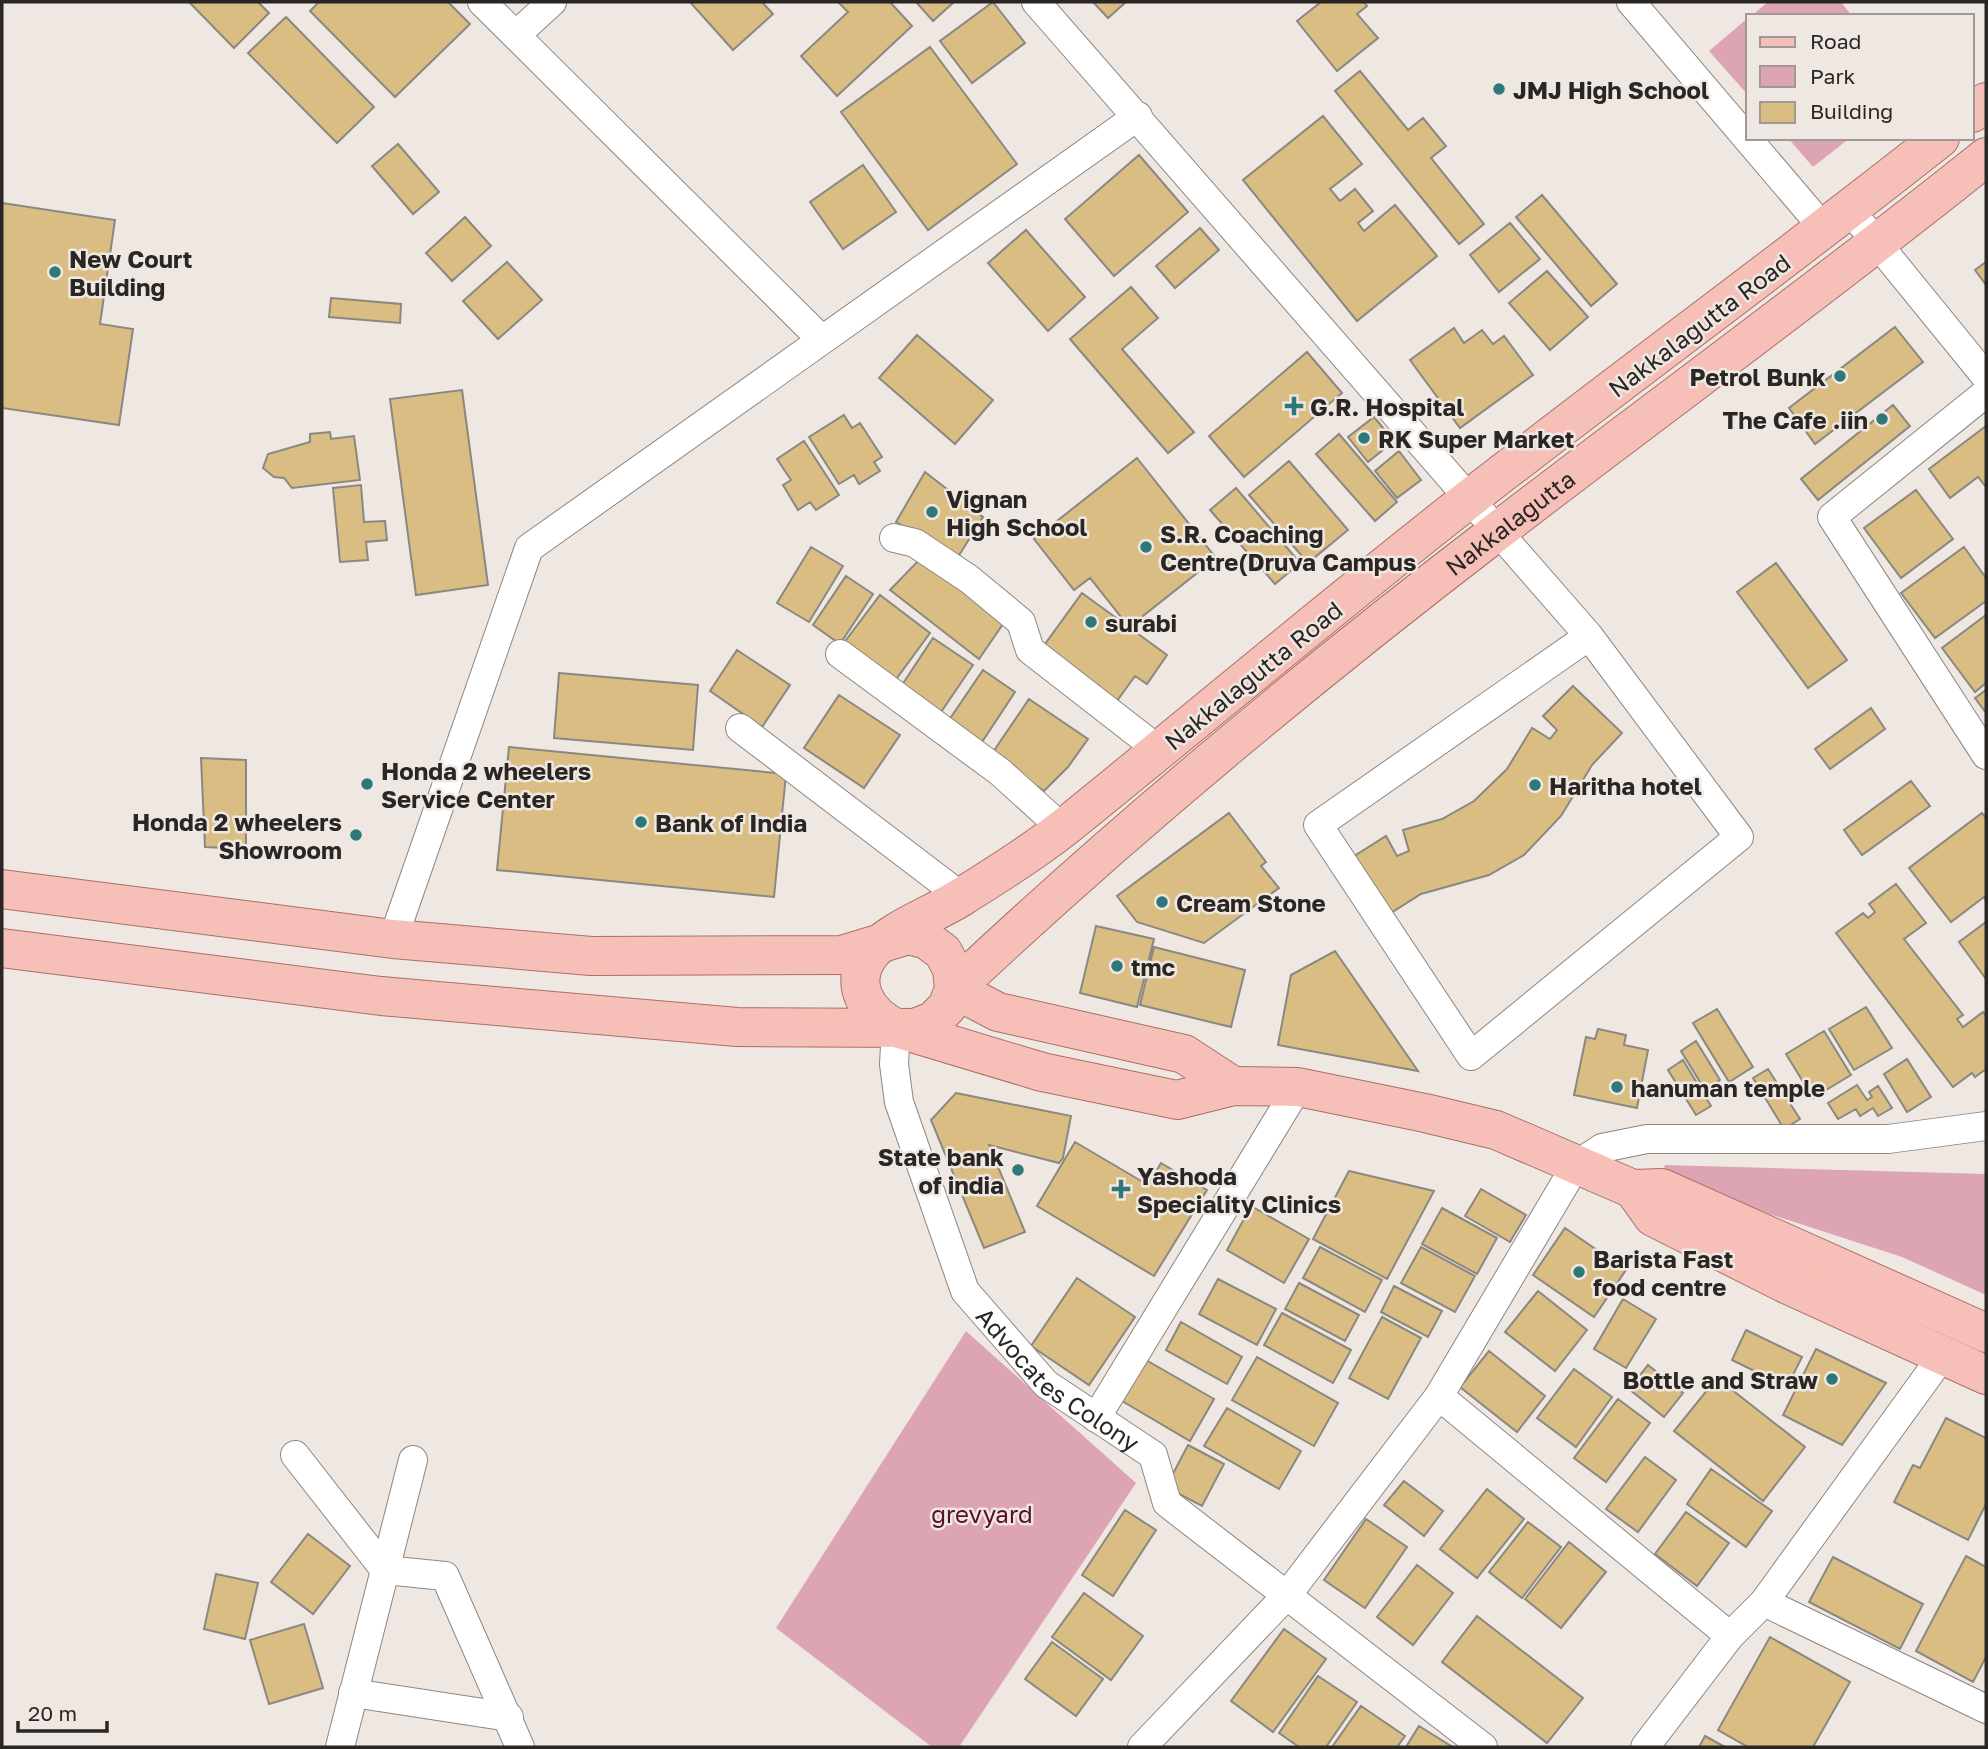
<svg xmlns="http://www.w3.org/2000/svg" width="1988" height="1749" font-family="'Golos Text',sans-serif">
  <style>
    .green { fill: #dda4b4 }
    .building { fill: #d9bd83; stroke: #8b8880; stroke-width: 2 }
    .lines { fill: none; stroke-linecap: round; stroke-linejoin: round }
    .minor-casing { stroke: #8d8681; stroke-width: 30 }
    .primary-casing { stroke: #aa6f66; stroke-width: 40 }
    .minor { stroke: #fff; stroke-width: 28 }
    .primary { stroke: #f6c0b8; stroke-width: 38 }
    .poi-dot { fill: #2e7879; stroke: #efe7e2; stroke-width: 2.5 }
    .labels { text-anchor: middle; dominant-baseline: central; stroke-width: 5; stroke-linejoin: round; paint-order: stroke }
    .poi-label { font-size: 24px; font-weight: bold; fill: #292624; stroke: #efe7e2; text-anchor: start }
    .street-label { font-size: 24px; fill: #292624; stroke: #efe7e2 }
    .park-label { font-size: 24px; fill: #5b0d2e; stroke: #efe7e2 }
  </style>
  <rect width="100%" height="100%" fill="#efe7e2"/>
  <path class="green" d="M 1768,2 L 1841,2 L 1852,16 L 1751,16 Z
    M 1748,18 L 1748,95 L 1709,51 Z
    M 1788,138 L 1850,138 L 1813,167 Z
    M 1665,1165 L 1986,1174 L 1986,1295 L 1902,1257 L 1661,1179 Z
    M 966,1331 L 1136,1483 L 959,1747 L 932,1747 L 776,1628 Z"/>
  <path class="building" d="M 189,2 L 258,2 L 269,13 L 234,48 Z
    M 319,2 L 448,2 L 470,24 L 395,97 L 310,11 Z
    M 690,2 L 762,2 L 773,14 L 733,50 Z
    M 838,2 L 890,2 L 912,26 L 837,96 L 801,56 L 848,12 Z
    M 916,2 L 954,2 L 933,21 Z
    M 993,2 L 1025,43 L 972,83 L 940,41 Z
    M 1093,2 L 1126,2 L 1108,18 Z
    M 1321,2 L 1364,2 L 1367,6 L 1357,14 L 1378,38 L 1337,71 L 1297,21 Z
    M 286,17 L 374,107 L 337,143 L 248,53 Z
    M 930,47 L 1017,164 L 928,230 L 841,112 Z
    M 1360,71 L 1408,130 L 1423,118 L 1446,146 L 1431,158 L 1484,224 L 1459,244 L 1335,91 Z
    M 1323,116 L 1362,164 L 1330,189 L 1340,201 L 1355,189 L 1373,211 L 1358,223 L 1364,231 L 1395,205 L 1437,256 L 1357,321 L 1243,180 Z
    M 398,144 L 439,192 L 413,214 L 372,166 Z
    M 1139,155 L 1188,212 L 1114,276 L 1065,219 Z
    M 863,165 L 896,212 L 843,249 L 810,202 Z
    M 1542,195 L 1617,284 L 1591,306 L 1516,217 Z
    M 2,203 L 115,220 L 100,324 L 133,329 L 119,425 L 2,408 Z
    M 465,217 L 491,246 L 452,281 L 426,253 Z
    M 1510,223 L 1540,259 L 1499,292 L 1470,255 Z
    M 1200,228 L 1219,250 L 1175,288 L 1156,266 Z
    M 1026,230 L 1085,297 L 1048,331 L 988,263 Z
    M 507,262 L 542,300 L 498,339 L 463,301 Z
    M 1986,262 L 1986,285 L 1975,270 Z
    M 1547,271 L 1588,317 L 1550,350 L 1509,303 Z
    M 1131,287 L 1158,318 L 1122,349 L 1194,432 L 1168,453 L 1070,339 Z
    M 331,298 L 401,304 L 400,323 L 329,317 Z
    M 1895,327 L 1923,362 L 1815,444 L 1789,408 Z
    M 1454,328 L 1464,343 L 1482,330 L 1493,344 L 1504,336 L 1533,375 L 1460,428 L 1410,360 Z
    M 917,335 L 993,400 L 955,444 L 879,378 Z
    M 1307,352 L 1342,393 L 1244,477 L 1209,436 Z
    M 462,390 L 488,585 L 416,595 L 390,399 Z
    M 1893,405 L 1910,426 L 1818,500 L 1801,479 Z
    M 844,415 L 852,428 L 860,423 L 882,457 L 874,462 L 880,471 L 859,484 L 854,475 L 839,484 L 809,437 Z
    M 1374,417 L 1394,441 L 1368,462 L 1348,437 Z
    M 1986,426 L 1986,487 L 1978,477 L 1950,498 L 1929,469 Z
    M 330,432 L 331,439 L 354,436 L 360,480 L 292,488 L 284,478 L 274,477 L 263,468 L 268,454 L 310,442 L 310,434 Z
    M 1339,434 L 1397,502 L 1375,521 L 1316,454 Z
    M 804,441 L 839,495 L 816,510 L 810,502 L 798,510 L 783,485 L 791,480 L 777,459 Z
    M 1399,451 L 1421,480 L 1397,498 L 1375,471 Z
    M 1137,458 L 1216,558 L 1129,627 L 1090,578 L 1074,590 L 1034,539 Z
    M 1289,461 L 1348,530 L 1308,563 L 1249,495 Z
    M 925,472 L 983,517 L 958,557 L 896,522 Z
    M 361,485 L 364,522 L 385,521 L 387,540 L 366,542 L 368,560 L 340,562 L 333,488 Z
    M 1236,488 L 1300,563 L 1275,584 L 1210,510 Z
    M 1916,490 L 1953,539 L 1901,578 L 1864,528 Z
    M 811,547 L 843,566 L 809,622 L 777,603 Z
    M 1964,547 L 1986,578 L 1986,601 L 1935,638 L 1901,593 Z
    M 922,557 L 1003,624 L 979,659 L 890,590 Z
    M 1776,563 L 1847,660 L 1808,688 L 1737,592 Z
    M 846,576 L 873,594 L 840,644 L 813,625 Z
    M 1082,593 L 1167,655 L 1147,684 L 1135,676 L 1114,705 L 1040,651 Z
    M 880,595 L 930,633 L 894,682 L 843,644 Z
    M 1986,615 L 1986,683 L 1975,692 L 1942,648 Z
    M 933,638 L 973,665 L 939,715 L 900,688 Z
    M 737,650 L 790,685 L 762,727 L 710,691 Z
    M 983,670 L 1015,692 L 980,745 L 947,723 Z
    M 559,673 L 698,685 L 693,750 L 554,738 Z
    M 1573,686 L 1622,733 L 1592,765 L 1561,816 L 1524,855 L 1489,875 L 1421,894 L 1386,916 L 1351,858 L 1386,836 L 1397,856 L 1409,851 L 1403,830 L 1442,819 L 1474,801 L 1507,769 L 1532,728 L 1550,739 L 1557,730 L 1543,716 Z
    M 1986,690 L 1986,713 L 1975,698 Z
    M 839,695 L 900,735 L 864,788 L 804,748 Z
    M 1029,699 L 1088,739 L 1068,767 L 1044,791 L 991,755 Z
    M 1871,708 L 1885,729 L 1830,769 L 1815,749 Z
    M 509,747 L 786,774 L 774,897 L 497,870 Z
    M 201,758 L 246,760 L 246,849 L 205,847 Z
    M 1911,781 L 1930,806 L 1862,855 L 1844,830 Z
    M 1229,813 L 1266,862 L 1261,866 L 1279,888 L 1204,943 L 1137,922 L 1117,896 Z
    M 1982,813 L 1986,818 L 1986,901 L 1984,897 L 1951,922 L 1909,868 Z
    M 1896,884 L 1926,923 L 1904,939 L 1963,1015 L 1957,1019 L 1963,1027 L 1983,1012 L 1986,1016 L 1986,1069 L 1975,1077 L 1972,1073 L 1953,1087 L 1836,933 L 1863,913 L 1868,918 L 1875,912 L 1869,904 Z
    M 1986,922 L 1986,979 L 1959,942 Z
    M 1096,926 L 1154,939 L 1137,1007 L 1080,993 Z
    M 1154,947 L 1245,970 L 1231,1027 L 1140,1005 Z
    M 1335,951 L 1418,1071 L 1278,1045 L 1291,975 Z
    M 1866,1007 L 1892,1048 L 1854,1070 L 1829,1029 Z
    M 1717,1009 L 1753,1067 L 1729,1082 L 1693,1023 Z
    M 1598,1029 L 1626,1035 L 1624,1045 L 1648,1050 L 1637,1108 L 1574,1095 L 1586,1037 L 1595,1039 Z
    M 1824,1031 L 1851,1075 L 1813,1098 L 1786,1054 Z
    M 1696,1041 L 1720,1080 L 1705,1090 L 1681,1051 Z
    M 1907,1059 L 1931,1097 L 1907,1112 L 1884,1074 Z
    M 1683,1060 L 1711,1106 L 1696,1115 L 1668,1070 Z
    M 1768,1069 L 1800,1119 L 1784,1129 L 1753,1078 Z
    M 1857,1085 L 1867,1100 L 1872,1097 L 1869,1092 L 1878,1086 L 1892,1108 L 1878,1116 L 1873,1108 L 1860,1116 L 1856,1109 L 1838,1119 L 1828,1103 Z
    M 956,1093 L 1071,1116 L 1063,1158 L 1059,1163 L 989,1145 L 1025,1232 L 984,1248 L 931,1120 Z
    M 1075,1142 L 1148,1185 L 1161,1163 L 1207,1190 L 1154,1276 L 1037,1206 Z
    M 1349,1171 L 1434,1191 L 1387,1279 L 1313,1239 Z
    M 1481,1189 L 1526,1215 L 1510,1242 L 1465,1216 Z
    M 1251,1206 L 1309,1239 L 1284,1283 L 1227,1250 Z
    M 1442,1208 L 1497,1238 L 1477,1274 L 1422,1244 Z
    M 1565,1228 L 1626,1270 L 1594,1317 L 1533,1275 Z
    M 1320,1247 L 1382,1280 L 1365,1312 L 1303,1278 Z
    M 1421,1247 L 1475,1276 L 1455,1312 L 1401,1283 Z
    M 1077,1278 L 1135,1317 L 1089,1385 L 1031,1346 Z
    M 1218,1279 L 1276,1309 L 1257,1345 L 1199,1314 Z
    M 1299,1283 L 1359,1315 L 1345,1341 L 1285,1309 Z
    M 1394,1286 L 1442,1311 L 1428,1337 L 1381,1312 Z
    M 1538,1291 L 1587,1330 L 1555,1371 L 1505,1332 Z
    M 1623,1299 L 1656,1319 L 1626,1368 L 1594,1349 Z
    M 1282,1313 L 1351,1350 L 1333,1383 L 1264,1345 Z
    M 1382,1317 L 1421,1338 L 1388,1399 L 1349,1378 Z
    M 1181,1322 L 1242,1357 L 1227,1384 L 1166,1350 Z
    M 1746,1330 L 1802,1357 L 1787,1387 L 1732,1360 Z
    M 1816,1349 L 1886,1383 L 1842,1445 L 1783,1415 Z
    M 1489,1351 L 1545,1396 L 1517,1432 L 1460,1387 Z
    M 1257,1357 L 1338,1403 L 1314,1446 L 1232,1400 Z
    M 1146,1360 L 1214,1399 L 1190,1441 L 1122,1401 Z
    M 1648,1365 L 1683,1393 L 1664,1417 L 1629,1389 Z
    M 1574,1369 L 1612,1397 L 1576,1447 L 1537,1418 Z
    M 1717,1378 L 1805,1447 L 1763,1501 L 1674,1431 Z
    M 1618,1399 L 1650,1423 L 1606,1482 L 1574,1458 Z
    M 1227,1408 L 1301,1451 L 1279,1489 L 1204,1446 Z
    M 1946,1418 L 1986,1438 L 1986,1504 L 1968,1540 L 1894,1502 L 1913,1465 L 1920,1468 Z
    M 1188,1445 L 1224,1464 L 1202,1506 L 1166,1487 Z
    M 1645,1457 L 1676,1480 L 1638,1532 L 1606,1509 Z
    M 1711,1469 L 1772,1511 L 1746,1547 L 1687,1504 Z
    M 1404,1481 L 1443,1511 L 1424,1536 L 1384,1505 Z
    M 1487,1489 L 1524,1519 L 1477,1578 L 1440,1549 Z
    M 1125,1510 L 1156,1530 L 1113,1596 L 1082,1575 Z
    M 1686,1512 L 1729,1543 L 1697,1586 L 1655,1554 Z
    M 1366,1519 L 1407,1547 L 1365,1608 L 1324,1580 Z
    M 1528,1522 L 1561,1547 L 1522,1598 L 1489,1572 Z
    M 308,1534 L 350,1566 L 313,1614 L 271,1582 Z
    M 1569,1542 L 1606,1572 L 1561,1628 L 1525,1599 Z
    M 1966,1556 L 1986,1567 L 1986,1657 L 1973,1682 L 1916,1651 Z
    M 1833,1557 L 1923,1604 L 1900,1649 L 1809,1602 Z
    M 1417,1565 L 1453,1593 L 1413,1645 L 1377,1617 Z
    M 216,1574 L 258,1583 L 245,1639 L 204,1629 Z
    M 1084,1593 L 1143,1636 L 1111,1680 L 1052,1637 Z
    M 1477,1616 L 1583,1698 L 1547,1743 L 1442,1662 Z
    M 304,1624 L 323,1688 L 269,1704 L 250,1640 Z
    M 1284,1629 L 1326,1659 L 1273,1732 L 1231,1701 Z
    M 1770,1637 L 1850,1682 L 1813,1747 L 1748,1747 L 1718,1730 Z
    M 1052,1642 L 1103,1679 L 1076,1716 L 1025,1679 Z
    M 1318,1676 L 1357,1702 L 1326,1747 L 1299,1747 L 1279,1733 Z
    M 1361,1706 L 1405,1736 L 1397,1747 L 1332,1747 Z
    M 1419,1726 L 1451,1746 L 1450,1747 L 1406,1747 Z
    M 1705,1736 L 1725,1747 L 1699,1747 Z"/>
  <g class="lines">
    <defs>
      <g id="minor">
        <path d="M 482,2 L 821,339"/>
        <path d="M 1036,2 L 1589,636 L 1318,825 L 1471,1056 L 1739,837 L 1589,636"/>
        <path d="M 1631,2 L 1825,230"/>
        <path d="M 516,35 L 552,2"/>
        <path d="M 1850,210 L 1986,377"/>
        <path d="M 1986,393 L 1832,517 L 1986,755"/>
        <path d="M 894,538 L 915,543 L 969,579 L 1021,622 L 1030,650 L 1160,751"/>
        <path d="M 840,654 L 1000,772 L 1063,829"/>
        <path d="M 740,728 L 962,897"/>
        <path d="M 393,939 L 529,548 L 1138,116"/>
        <path id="s1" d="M 896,1028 L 894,1064 L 899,1102 L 965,1291 L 1046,1384 L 1153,1455 L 1167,1503 L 1483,1747"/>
        <path d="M 1439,1396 L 1730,1636"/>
        <path d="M 1096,1418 L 1298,1087"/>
        <path d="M 295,1455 L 385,1570 L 445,1576 L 520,1747"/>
        <path d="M 1764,1602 L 1986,1709"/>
        <path d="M 353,1693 L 509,1717"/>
        <path d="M 340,1747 L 413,1460"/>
        <path d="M 1142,1747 L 1288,1594 L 1439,1396 L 1576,1165 L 1602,1148 L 1647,1139 L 1888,1139 L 1986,1126"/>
        <path d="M 1645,1747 L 1730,1636 L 1764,1602 L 1943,1355"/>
      </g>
      <g id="primary">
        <path d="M 1972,113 L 1986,102"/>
        <path d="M 1940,138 C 1785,261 1625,377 1469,499 C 1336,603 1207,712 1076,818 C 1041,847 1001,872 963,896 C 937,913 889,930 871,953 C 847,983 867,1014 896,1028 L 1042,1072 L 1177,1100 L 1233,1086 L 1298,1087 L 1425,1113 L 1496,1130 L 1633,1189 L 1662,1188 L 1986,1333"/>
        <path d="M 2,889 L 393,939 L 591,956 L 842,955 L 908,935 L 927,940 L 943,952 L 952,969 L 954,989 L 947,1007 L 933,1021 L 915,1028 L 737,1027 L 381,996 L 2,948"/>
        <path id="s2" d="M 954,989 C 1127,826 1311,674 1499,530 C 1661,405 1827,285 1986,157"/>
        <path d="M 954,989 L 998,1012 L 1184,1054 L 1233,1086"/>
        <path d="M 1633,1189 L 1653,1217 L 1784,1283 L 1986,1375"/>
      </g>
    </defs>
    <use href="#minor" class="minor-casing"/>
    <use href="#primary" class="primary-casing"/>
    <use href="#minor" class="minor"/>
    <use href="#primary" class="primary"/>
  </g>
  <g class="poi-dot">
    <circle cx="1499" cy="89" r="7"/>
    <circle cx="55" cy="272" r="7"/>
    <circle cx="1840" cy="376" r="7"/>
    <path d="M1290.5 395.5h7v7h7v7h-7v7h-7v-7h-7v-7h7z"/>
    <circle cx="1882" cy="419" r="7"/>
    <circle cx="1364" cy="438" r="7"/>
    <circle cx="932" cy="512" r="7"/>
    <circle cx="1146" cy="547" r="7"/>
    <circle cx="1091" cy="622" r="7"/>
    <circle cx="367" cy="784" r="7"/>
    <circle cx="1535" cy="785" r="7"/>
    <circle cx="641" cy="822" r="7"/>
    <circle cx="356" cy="835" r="7"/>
    <circle cx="1162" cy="902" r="7"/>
    <circle cx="1117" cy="966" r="7"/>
    <circle cx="1617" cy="1087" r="7"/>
    <circle cx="1018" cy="1170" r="7"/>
    <path d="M1117.5 1178.5h7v7h7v7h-7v7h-7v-7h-7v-7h7z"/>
    <circle cx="1579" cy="1272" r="7"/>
    <circle cx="1832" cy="1379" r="7"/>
  </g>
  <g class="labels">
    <g class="poi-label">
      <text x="1513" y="89">JMJ High School</text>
      <text x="69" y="258">New Court<tspan x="69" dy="28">Building</tspan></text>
      <text x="1826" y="376" text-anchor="end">Petrol Bunk</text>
      <text x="1310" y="406">G.R. Hospital</text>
      <text x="1868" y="419" text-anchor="end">The Cafe .iin</text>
      <text x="1378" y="438">RK Super Market</text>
      <text x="946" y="498">Vignan<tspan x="946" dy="28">High School</tspan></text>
      <text x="1160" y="533">S.R. Coaching<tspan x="1160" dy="28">Centre(Druva Campus</tspan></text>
      <text x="1105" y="622">surabi</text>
      <text x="381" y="770">Honda 2 wheelers<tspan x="381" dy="28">Service Center</tspan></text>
      <text x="1549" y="785">Haritha hotel</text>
      <text x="342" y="821" text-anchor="end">Honda 2 wheelers<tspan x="342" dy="28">Showroom</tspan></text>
      <text x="655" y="822">Bank of India</text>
      <text x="1176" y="902">Cream Stone</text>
      <text x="1131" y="966">tmc</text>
      <text x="1631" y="1087">hanuman temple</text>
      <text x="1004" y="1156" text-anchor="end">State bank<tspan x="1004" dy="28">of india</tspan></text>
      <text x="1137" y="1175">Yashoda<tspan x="1137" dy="28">Speciality Clinics</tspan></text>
      <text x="1593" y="1258">Barista Fast<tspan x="1593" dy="28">food centre</tspan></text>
      <text x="1818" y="1379" text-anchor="end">Bottle and Straw</text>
    </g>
    <g class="street-label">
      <text transform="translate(1699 325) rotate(-37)">Nakkalagutta Road</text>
      <text stroke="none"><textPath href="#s2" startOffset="726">Nakkalagutta</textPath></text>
      <text transform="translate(1253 675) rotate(-39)">Nakkalagutta Road</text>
      <text stroke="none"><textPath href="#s1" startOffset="404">Advocates Colony</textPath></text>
    </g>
    <g class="park-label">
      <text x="982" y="1513">grevyard</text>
    </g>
  </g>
  <rect width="1988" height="1749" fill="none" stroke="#292624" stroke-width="7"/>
  <rect x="1746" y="14" width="228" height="126" fill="#efe7e2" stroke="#a09a96" stroke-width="2"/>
  <rect x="1760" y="37" width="35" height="10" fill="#f6c0b8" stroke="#a09a96" stroke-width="2"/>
  <text x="1810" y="49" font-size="21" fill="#292624">Road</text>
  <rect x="1760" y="66" width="35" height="21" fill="#dda4b4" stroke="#a09a96" stroke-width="2"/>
  <text x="1810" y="84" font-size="21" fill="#292624">Park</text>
  <rect x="1760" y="102" width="35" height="21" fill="#d9bd83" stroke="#a09a96" stroke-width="2"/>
  <text x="1810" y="119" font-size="21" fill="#292624">Building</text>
  <path d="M18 1721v10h89v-10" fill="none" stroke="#292624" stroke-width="3.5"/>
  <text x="28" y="1721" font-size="21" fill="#292624" stroke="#efe7e2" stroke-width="5" paint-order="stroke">20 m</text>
</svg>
